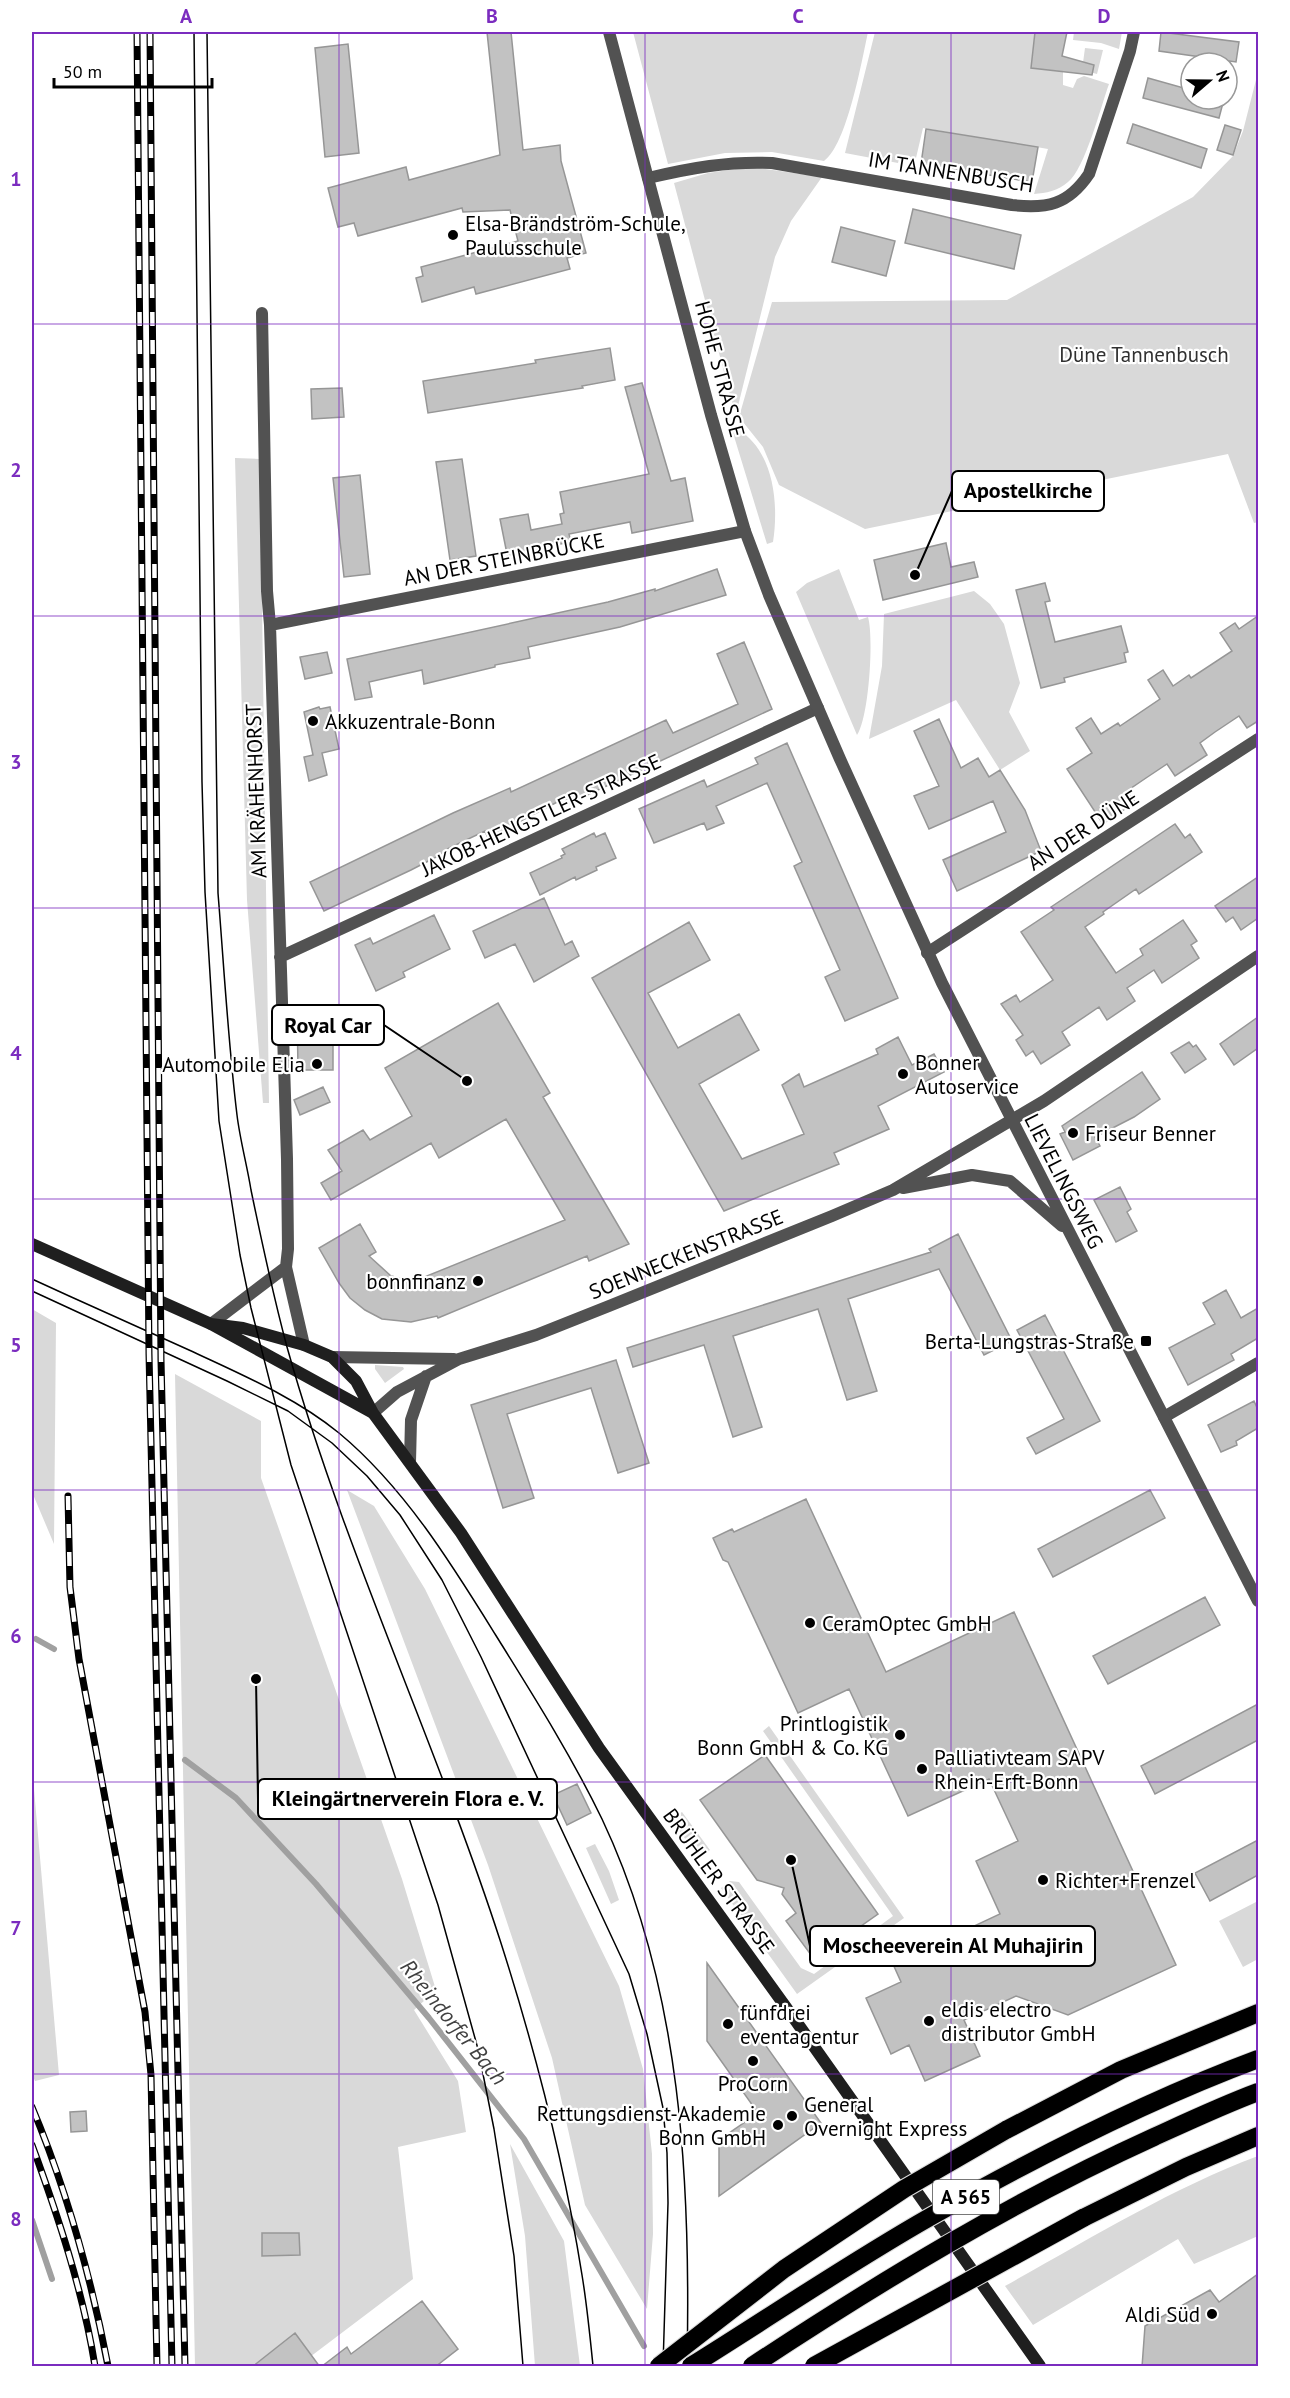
<svg xmlns="http://www.w3.org/2000/svg" width="1290" height="2398" font-family="'PT Sans',sans-serif">
  <style>
    .green { fill: #d9d9d9 }
    .lines { fill: none; stroke-linecap: round; stroke-linejoin: round }
    .stream { stroke: #a0a0a0; stroke-width: 6 }
    .building { fill: #c2c2c2; stroke: #969696; stroke-width: 1.5 }
    .motorway-casing { stroke: #dbdbdb; stroke-width: 20 }
    .minor { stroke: #525252; stroke-width: 12 }
    .tertiary { stroke: #525252; stroke-width: 12 }
    .secondary { stroke: #1f1f1f; stroke-width: 12 }
    .motorway { stroke: #000; stroke-width: 18 }
    .tram { stroke: #000; stroke-width: 1.5 }
    .rail-casing { stroke: #000; stroke-width: 7 }
    .rail { stroke: #fff; stroke-width: 4.5; stroke-dasharray: 14; stroke-linecap: butt }
    .motorway-bridge-casing { stroke: #dbdbdb; stroke-width: 20; stroke-linecap: butt }
    .motorway-bridge { stroke: #000; stroke-width: 18 }
    .grid { fill: none; stroke: #7b2cbf; stroke-width: 1.5; stroke-opacity: 0.55 }
    .poi-dot { fill: #000; stroke: #fff; stroke-width: 2 }
    .labels { text-anchor: middle; dominant-baseline: central; stroke-width: 4.5; stroke-linejoin: round; paint-order: stroke }
    .shield { fill: #fff; stroke: #4c4c4c; stroke-width: 1.5 }
    .shield-label { font-size: 20px; font-weight: bold; fill: #000 }
    .street-label { font-size: 21px; fill: #000; stroke: #fff }
    .poi-label { font-size: 21px; fill: #000; stroke: #fff; text-anchor: start }
    .park-label { font-size: 21px; fill: #303030; stroke: #fff }
    .water-label { font-size: 22px; font-style: italic; fill: #414141; stroke: #fff }
    .leader { fill: none; stroke: #000; stroke-width: 2 }
    .callout-dot { fill: #000; stroke: #fff; stroke-width: 2 }
    .callout { fill: #fff; stroke: #000; stroke-width: 2 }
    .callout-label { font-size: 22px; text-anchor: middle; font-weight: bold; fill: #000 }
    .neatline { fill: none; stroke: #7b2cbf; stroke-width: 2 }
    .grid-label { font-size: 20px; text-anchor: middle; font-weight: bold; fill: #7b2cbf }
  </style>
  <rect width="100%" height="100%" fill="#fff"/>
  <path class="green" d="M 633,32 L 868,32 C 862,60 847,145 824,161 L 772,152 L 725,153 L 668,164 Z
    M 875,32 L 1035,32 L 1032,68 L 1063,71 L 1063,85 L 1073,88 L 1077,79 L 1084,76 L 1109,84 C 1101,106 1085,169 1068,182 C 1058,191 1046,193 1034,194 L 1048,149 L 923,128 L 916,158 L 900,155 L 898,163 L 845,153 Z
    M 1074,32 L 1122,32 L 1119,49 L 1101,43 L 1073,40 Z
    M 1085,48 L 1103,50 L 1097,74 L 1082,70 Z
    M 1258,72 L 1258,522 L 1254,523 L 1228,454 L 865,529 L 779,485 L 763,447 L 739,417 L 772,302 L 1007,300 L 1193,197 L 1233,156 L 1243,131 Z
    M 742,168 L 759,168 L 822,177 L 791,221 L 775,257 L 738,406 L 733,406 L 674,183 L 708,173 Z
    M 737,429 C 774,450 779,504 773,542 L 767,544 L 733,433 Z
    M 235,458 L 260,459 L 269,1103 L 263,1103 L 247,900 Z
    M 839,569 L 859,620 L 868,617 C 874,637 869,718 857,735 L 796,592 L 807,583 Z
    M 974,591 L 990,604 L 1004,624 L 1020,683 L 1009,712 L 1030,751 L 1000,770 L 956,700 L 869,739 L 882,666 L 884,614 Z
    M 32,1309 L 56,1323 L 54,1544 L 32,1492 Z
    M 375,1365 L 403,1367 L 404,1369 L 385,1383 L 375,1369 Z
    M 175,1374 L 261,1421 L 261,1478 L 402,1879 L 436,1990 L 414,2010 L 458,2081 L 466,2132 L 398,2147 L 413,2279 L 298,2366 L 195,2366 Z
    M 347,1490 L 374,1506 L 425,1589 L 619,1986 L 643,2069 L 652,2154 L 653,2234 L 647,2309 L 585,2205 L 552,2058 L 488,1865 Z
    M 769,1726 L 904,1918 L 797,1994 L 721,1888 L 730,1881 L 739,1882 L 801,1968 L 814,1974 L 893,1916 L 763,1731 Z
    M 32,1789 L 34,1789 L 59,2075 L 35,2081 L 32,2074 Z
    M 682,1812 L 710,1850 L 699,1858 L 671,1819 Z
    M 595,1844 L 609,1871 L 619,1900 L 611,1904 L 586,1848 Z
    M 1258,1901 L 1258,1959 L 1243,1967 L 1219,1921 Z
    M 510,2144 L 564,2241 L 580,2366 L 535,2366 L 525,2236 Z
    M 1258,2156 L 1258,2236 L 1194,2264 L 1178,2239 L 1033,2325 L 1005,2286 C 1088,2240 1170,2189 1258,2156 Z"/>
  <g class="lines">
    <path class="stream" d="M 36,1639 L 54,1649
      M 185,1760 L 236,1798 L 316,1884 L 429,2018 L 524,2139 L 644,2346
      M 32,2220 L 52,2279"/>
  </g>
  <path class="building" d="M 487,32 L 511,32 L 523,150 L 560,145 L 561,161 L 586,253 L 567,258 L 570,269 L 476,294 L 474,287 L 422,302 L 416,278 L 423,276 L 421,267 L 518,241 L 510,210 L 463,212 L 462,208 L 358,236 L 354,223 L 338,227 L 328,188 L 406,167 L 409,180 L 500,155 Z
    M 1035,32 L 1067,32 L 1062,56 L 1094,65 L 1092,75 L 1031,68 Z
    M 1161,32 L 1239,42 L 1236,62 L 1159,51 Z
    M 348,44 L 359,153 L 325,157 L 315,48 Z
    M 1148,78 L 1191,90 L 1191,99 L 1224,99 L 1219,118 L 1143,98 Z
    M 1133,124 L 1207,149 L 1201,168 L 1127,143 Z
    M 1225,125 L 1241,130 L 1233,155 L 1217,150 Z
    M 926,129 L 1038,147 L 1032,182 L 921,164 Z
    M 913,209 L 1021,235 L 1014,269 L 905,243 Z
    M 841,227 L 895,241 L 886,276 L 832,262 Z
    M 610,348 L 615,380 L 582,386 L 583,388 L 428,413 L 423,381 L 536,363 L 535,360 Z
    M 642,383 L 671,481 L 685,478 L 693,521 L 632,533 L 630,522 L 569,534 L 571,542 L 535,549 L 536,553 L 508,559 L 500,519 L 528,514 L 531,530 L 562,524 L 560,514 L 564,513 L 560,492 L 649,474 L 625,387 Z
    M 342,388 L 344,417 L 312,419 L 311,389 Z
    M 462,459 L 476,556 L 450,560 L 436,462 Z
    M 360,475 L 370,574 L 344,577 L 333,478 Z
    M 946,543 L 951,567 L 974,562 L 978,577 L 883,600 L 874,560 Z
    M 717,569 L 726,595 L 620,627 L 528,647 L 530,658 L 495,665 L 495,667 L 424,684 L 422,670 L 369,682 L 372,697 L 355,700 L 347,659 L 608,602 L 655,589 L 655,591 Z
    M 1045,583 L 1050,601 L 1045,602 L 1055,642 L 1121,626 L 1128,652 L 1124,653 L 1126,662 L 1064,678 L 1065,682 L 1041,688 L 1016,590 Z
    M 1258,616 L 1258,721 L 1247,728 L 1239,716 L 1215,732 L 1200,743 L 1207,755 L 1175,776 L 1167,764 L 1146,778 L 1127,791 L 1135,802 L 1103,824 L 1067,769 L 1092,753 L 1076,728 L 1091,718 L 1101,734 L 1118,723 L 1120,726 L 1160,699 L 1148,680 L 1163,670 L 1173,686 L 1189,675 L 1191,678 L 1232,651 L 1220,633 L 1235,623 L 1239,629 Z
    M 744,642 L 772,709 L 568,804 L 565,798 L 488,838 L 485,831 L 447,849 L 448,851 L 411,870 L 324,911 L 310,882 L 453,813 L 510,788 L 511,792 L 666,720 L 673,733 L 738,704 L 717,654 Z
    M 327,652 L 332,673 L 305,679 L 300,657 Z
    M 319,707 L 320,709 L 330,707 L 339,749 L 322,753 L 327,775 L 309,781 L 304,757 L 313,755 L 304,712 Z
    M 939,719 L 961,768 L 978,758 L 989,777 L 1000,770 L 1025,810 L 1041,851 L 957,891 L 943,860 L 1006,832 L 993,801 L 929,829 L 914,796 L 939,786 L 914,731 Z
    M 787,743 L 898,998 L 845,1021 L 825,977 L 840,970 L 794,866 L 802,862 L 767,783 L 716,806 L 724,823 L 707,830 L 704,823 L 654,843 L 639,809 L 704,780 L 707,787 L 758,764 L 755,758 Z
    M 1175,824 L 1185,838 L 1190,834 L 1202,852 L 1139,894 L 1136,889 L 1103,912 L 1104,914 L 1085,927 L 1116,973 L 1143,955 L 1140,949 L 1183,920 L 1197,941 L 1191,945 L 1199,958 L 1162,983 L 1154,970 L 1127,988 L 1135,1001 L 1107,1020 L 1099,1007 L 1062,1032 L 1070,1045 L 1041,1064 L 1033,1051 L 1026,1056 L 1016,1040 L 1023,1035 L 1001,1004 L 1016,995 L 1020,1002 L 1053,980 L 1021,932 L 1054,910 L 1051,907 Z
    M 594,833 L 596,837 L 605,833 L 616,858 L 596,867 L 597,870 L 576,880 L 575,877 L 540,895 L 530,873 L 562,858 L 561,856 L 565,854 L 562,849 Z
    M 1258,877 L 1258,918 L 1241,930 L 1233,917 L 1226,922 L 1215,906 Z
    M 544,898 L 565,945 L 572,941 L 579,956 L 534,982 L 515,944 L 485,958 L 473,931 Z
    M 434,915 L 450,949 L 403,972 L 405,977 L 376,991 L 355,945 L 370,938 L 373,944 Z
    M 689,922 L 710,960 L 648,993 L 678,1048 L 739,1014 L 759,1050 L 699,1084 L 742,1159 L 804,1134 L 782,1085 L 799,1074 L 804,1087 L 878,1054 L 876,1049 L 898,1037 L 912,1065 L 934,1054 L 944,1072 L 878,1106 L 889,1129 L 834,1153 L 839,1164 L 724,1211 L 592,978 Z
    M 498,1003 L 550,1093 L 543,1097 L 629,1244 L 589,1261 L 587,1256 L 438,1318 L 437,1316 L 411,1322 L 382,1319 L 365,1310 L 350,1298 L 339,1283 L 319,1248 L 360,1224 L 376,1252 L 369,1256 L 391,1276 L 409,1280 L 422,1278 L 565,1220 L 506,1119 L 439,1158 L 431,1143 L 331,1200 L 321,1183 L 342,1171 L 328,1150 L 363,1130 L 370,1140 L 412,1116 L 385,1068 Z
    M 297,1005 L 333,1005 L 333,1070 L 298,1070 Z
    M 1258,1017 L 1258,1048 L 1234,1065 L 1220,1044 Z
    M 1189,1042 L 1193,1047 L 1196,1045 L 1206,1059 L 1185,1073 L 1171,1053 Z
    M 1142,1072 L 1160,1099 L 1134,1117 L 1095,1137 L 1100,1146 L 1073,1160 L 1060,1134 L 1065,1132 L 1062,1126 Z
    M 323,1087 L 330,1102 L 300,1115 L 294,1100 Z
    M 1120,1187 L 1131,1209 L 1127,1212 L 1137,1231 L 1116,1242 L 1094,1200 Z
    M 958,1234 L 1012,1341 L 984,1355 L 939,1269 L 848,1299 L 877,1391 L 847,1400 L 818,1309 L 733,1336 L 762,1427 L 733,1437 L 704,1345 L 633,1367 L 627,1348 L 931,1252 L 929,1249 Z
    M 1226,1290 L 1241,1318 L 1258,1308 L 1258,1338 L 1231,1354 L 1234,1360 L 1188,1385 L 1169,1348 L 1215,1324 L 1203,1303 Z
    M 1045,1315 L 1100,1421 L 1036,1454 L 1027,1438 L 1064,1419 L 1017,1330 Z
    M 616,1360 L 649,1463 L 618,1473 L 591,1388 L 507,1414 L 534,1498 L 503,1508 L 471,1405 Z
    M 1254,1401 L 1258,1410 L 1258,1428 L 1236,1441 L 1237,1445 L 1221,1452 L 1208,1425 Z
    M 1150,1490 L 1165,1518 L 1053,1577 L 1038,1549 Z
    M 806,1499 L 886,1672 L 1014,1612 L 1176,1965 L 1068,2015 L 1016,1996 L 964,2020 L 980,2056 L 925,2081 L 909,2045 L 891,2054 L 866,1998 L 901,1982 L 893,1964 L 1000,1914 L 976,1861 L 1018,1841 L 989,1779 L 908,1816 L 849,1689 L 798,1713 L 728,1562 L 723,1560 L 713,1538 L 732,1529 L 734,1532 Z
    M 1205,1597 L 1220,1625 L 1108,1684 L 1093,1656 Z
    M 1258,1704 L 1258,1740 L 1155,1794 L 1141,1766 Z
    M 765,1755 L 878,1914 L 814,1959 L 786,1921 L 796,1913 L 782,1894 L 784,1888 L 757,1880 L 700,1800 Z
    M 577,1784 L 591,1813 L 567,1825 L 553,1795 Z
    M 1258,1840 L 1258,1875 L 1210,1901 L 1195,1873 Z
    M 707,1963 L 821,2123 L 719,2196 L 719,2140 L 758,2113 L 707,2041 Z
    M 86,2111 L 87,2131 L 71,2132 L 70,2112 Z
    M 262,2233 L 299,2233 L 300,2255 L 262,2256 Z
    M 1258,2274 L 1258,2367 L 1142,2367 L 1145,2326 L 1210,2290 L 1219,2302 Z
    M 422,2301 L 458,2349 L 435,2367 L 321,2367 L 347,2347 L 351,2354 Z
    M 295,2333 L 320,2367 L 252,2367 Z"/>
  <g class="lines">
    <defs>
      <path id="motorway" d="M 1006,2130 L 1121,2070 L 1258,2013
        M 1083,2218 L 1186,2167 L 1258,2136"/>
    </defs>
    <use href="#motorway" class="motorway-casing"/>
    <path class="minor" d="M 648,178 C 691,168 728,161 772,163 L 1012,205 C 1047,209 1068,205 1089,174 L 1130,51 L 1134,32
      M 262,313 L 267,591 L 270,625 L 287,1159 L 288,1249 L 286,1267 L 304,1345
      M 270,625 L 745,531
      M 927,953 L 1258,739
      M 280,957 L 818,708
      M 211,1324 L 286,1267
      M 1164,1417 L 1258,1363"/>
    <path class="tertiary" d="M 609,32 L 711,415 L 745,531 L 769,595 L 840,759 L 942,983 L 1258,1601
      M 903,1188 L 972,1175 L 1010,1181 L 1062,1226
      M 332,1357 L 454,1359
      M 373,1413 L 397,1392 L 459,1359 L 536,1335 L 609,1306 L 832,1216 L 893,1190 L 1044,1101 L 1258,956
      M 410,1462 L 411,1420 L 426,1376"/>
    <path class="secondary" d="M 32,1244 L 211,1324 L 373,1413
      M 211,1324 L 243,1328 L 304,1345 L 332,1357 L 356,1381 L 373,1413 L 461,1533 L 599,1748 L 793,2017 L 1040,2366"/>
    <use href="#motorway" class="motorway"/>
    <path class="tram" d="M 194,32 L 202,782 L 205,892 L 219,1121 L 240,1255 L 251,1308 L 291,1465 L 438,1905 L 478,2049 L 494,2129 L 514,2256 L 523,2366
      M 207,32 L 218,893 C 224,967 228,1041 237,1115 C 240,1140 247,1165 251,1190 C 262,1243 273,1295 287,1347 C 344,1550 435,1740 500,1940 C 535,2049 564,2162 582,2275 C 587,2305 590,2336 593,2366
      M 32,1279 C 84,1303 136,1326 189,1350 C 240,1374 295,1397 339,1433 C 404,1487 451,1563 495,1634 C 533,1695 571,1755 602,1819 C 682,1988 691,2183 687,2366
      M 32,1291 L 227,1381 L 288,1411 L 332,1443 L 367,1476 L 400,1515 L 442,1580 L 481,1657 L 629,1974 L 647,2034 L 663,2108 L 667,2153 L 668,2203 L 663,2366"/>
    <defs>
      <path id="rail" d="M 137,32 L 149,1354 L 172,2366
        M 150,32 L 161,1360 L 185,2366
        M 68,1496 L 70,1587 L 79,1659 L 145,2012 L 151,2075 L 157,2366
        M 32,2107 C 67,2191 91,2277 108,2366
        M 32,2145 C 58,2216 83,2291 95,2366"/>
    </defs>
    <use href="#rail" class="rail-casing"/>
    <use href="#rail" class="rail"/>
    <defs>
      <path id="motorway-bridge" d="M 659,2366 L 784,2269 L 904,2189 L 1006,2130
        M 691,2366 C 770,2317 849,2263 930,2217 C 1036,2157 1145,2101 1258,2059
        M 752,2366 C 881,2281 1013,2201 1154,2137 C 1189,2121 1223,2105 1258,2092
        M 814,2366 L 1083,2218"/>
    </defs>
    <use href="#motorway-bridge" class="motorway-bridge-casing"/>
    <use href="#motorway-bridge" class="motorway-bridge"/>
  </g>
  <path class="grid" d="M 339,32 L 339,2366M 645,32 L 645,2366M 951,32 L 951,2366M 32,324 L 1258,324M 32,616 L 1258,616M 32,908 L 1258,908M 32,1199 L 1258,1199M 32,1490 L 1258,1490M 32,1782 L 1258,1782M 32,2074 L 1258,2074"/>
  <g class="poi-dot">
    <circle cx="453" cy="235" r="6"/>
    <circle cx="313" cy="721" r="6"/>
    <circle cx="317" cy="1064" r="6"/>
    <circle cx="903" cy="1074" r="6"/>
    <circle cx="1073" cy="1133" r="6"/>
    <circle cx="478" cy="1281" r="6"/>
    <rect x="1140" y="1335" width="12" height="12" rx="3"/>
    <circle cx="810" cy="1623" r="6"/>
    <circle cx="900" cy="1735" r="6"/>
    <circle cx="922" cy="1769" r="6"/>
    <circle cx="1043" cy="1880" r="6"/>
    <circle cx="929" cy="2021" r="6"/>
    <circle cx="728" cy="2024" r="6"/>
    <circle cx="753" cy="2061" r="6"/>
    <circle cx="792" cy="2116" r="6"/>
    <circle cx="778" cy="2125" r="6"/>
    <circle cx="1212" cy="2314" r="6"/>
  </g>
  <g class="labels">
    <rect class="shield" x="933" y="2180" width="66" height="34" rx="4.5"/>
    <g class="shield-label">
      <text x="966" y="2197">A 565</text>
    </g>
    <g class="street-label">
      <text transform="translate(951 172) rotate(9)">IM TANNENBUSCH</text>
      <text transform="translate(720 369) rotate(75)">HOHE STRASSE</text>
      <text transform="translate(504 559) rotate(-11)">AN DER STEINBRÜCKE</text>
      <text transform="translate(256 791) rotate(-92)">AM KRÄHENHORST</text>
      <text transform="translate(541 815) rotate(-25)">JAKOB-HENGSTLER-STRASSE</text>
      <text transform="translate(1083 830) rotate(-33)">AN DER DÜNE</text>
      <text transform="translate(1064 1181) rotate(63)">LIEVELINGSWEG</text>
      <text transform="translate(686 1254) rotate(-22)">SOENNECKENSTRASSE</text>
      <text transform="translate(719 1881) rotate(54)">BRÜHLER STRASSE</text>
    </g>
    <g class="poi-label">
      <text x="465" y="223">Elsa-Brändström-Schule,<tspan x="465" dy="24">Paulusschule</tspan></text>
      <text x="325" y="721">Akkuzentrale-Bonn</text>
      <text x="915" y="1062">Bonner<tspan x="915" dy="24">Autoservice</tspan></text>
      <text x="305" y="1064" text-anchor="end">Automobile Elia</text>
      <text x="1085" y="1133">Friseur Benner</text>
      <text x="466" y="1281" text-anchor="end">bonnfinanz</text>
      <text x="1134" y="1341" text-anchor="end">Berta-Lungstras-Straße</text>
      <text x="822" y="1623">CeramOptec GmbH</text>
      <text x="888" y="1723" text-anchor="end">Printlogistik<tspan x="888" dy="24">Bonn GmbH &amp; Co. KG</tspan></text>
      <text x="934" y="1757">Palliativteam SAPV<tspan x="934" dy="24">Rhein-Erft-Bonn</tspan></text>
      <text x="1055" y="1880">Richter+Frenzel</text>
      <text x="941" y="2009">eldis electro<tspan x="941" dy="24">distributor GmbH</tspan></text>
      <text x="740" y="2012">fünfdrei<tspan x="740" dy="24">eventagentur</tspan></text>
      <text x="753" y="2083" text-anchor="middle">ProCorn</text>
      <text x="804" y="2104">General<tspan x="804" dy="24">Overnight Express</tspan></text>
      <text x="766" y="2113" text-anchor="end">Rettungsdienst-Akademie<tspan x="766" dy="24">Bonn GmbH</tspan></text>
      <text x="1200" y="2314" text-anchor="end">Aldi Süd</text>
    </g>
    <g class="park-label">
      <text x="1144" y="354">Düne Tannenbusch</text>
    </g>
    <g class="water-label">
      <text transform="translate(454 2022) rotate(51)">Rheindorfer Bach</text>
    </g>
  </g>
  <path class="leader" d="M915 575L952 491M467 1081L384 1025M256 1679L258 1799M791 1860L810 1946"/>
  <g class="callout-dot">
    <circle cx="915" cy="575" r="6"/>
    <circle cx="467" cy="1081" r="6"/>
    <circle cx="256" cy="1679" r="6"/>
    <circle cx="791" cy="1860" r="6"/>
  </g>
  <g class="callout">
    <rect x="952" y="471" width="152" height="40" rx="6"/>
    <rect x="272" y="1005" width="112" height="40" rx="6"/>
    <rect x="258" y="1779" width="299" height="40" rx="6"/>
    <rect x="810" y="1926" width="285" height="40" rx="6"/>
  </g>
  <g class="callout-label">
    <text x="1028" y="498">Apostelkirche</text>
    <text x="328" y="1033">Royal Car</text>
    <text x="408" y="1806">Kleingärtnerverein Flora e. V.</text>
    <text x="953" y="1953">Moscheeverein Al Muhajirin</text>
  </g>
  <rect width="1290" height="2398" fill="none" stroke="#ffffff" stroke-width="66"/>
  <g transform="translate(1209 81) rotate(70)"><circle r="28" fill="#ffffff" stroke="#999999" stroke-width="1.5"/>
  <path d="M0-4.5L10 22L0 15L-10 22Z" fill="#000000"/>
  <text y="-9" font-size="16" font-weight="bold" text-anchor="middle" fill="#000000">N</text>
  </g>
  <path d="M54 78v9h158v-9" fill="none" stroke="#000000" stroke-width="3"/>
  <text x="63" y="78" font-size="18" fill="#000000" stroke="#ffffff" stroke-width="4.5" paint-order="stroke">50 m</text>
  <rect x="33" y="33" width="1224" height="2332" class="neatline"/>
  <g class="grid-label">
    <text x="186" y="23">A</text>
    <text x="492" y="23">B</text>
    <text x="798" y="23">C</text>
    <text x="1104" y="23">D</text>
    <text x="16" y="186">1</text>
    <text x="16" y="477">2</text>
    <text x="16" y="769">3</text>
    <text x="16" y="1060">4</text>
    <text x="16" y="1352">5</text>
    <text x="16" y="1643">6</text>
    <text x="16" y="1935">7</text>
    <text x="16" y="2226">8</text>
  </g>
</svg>
